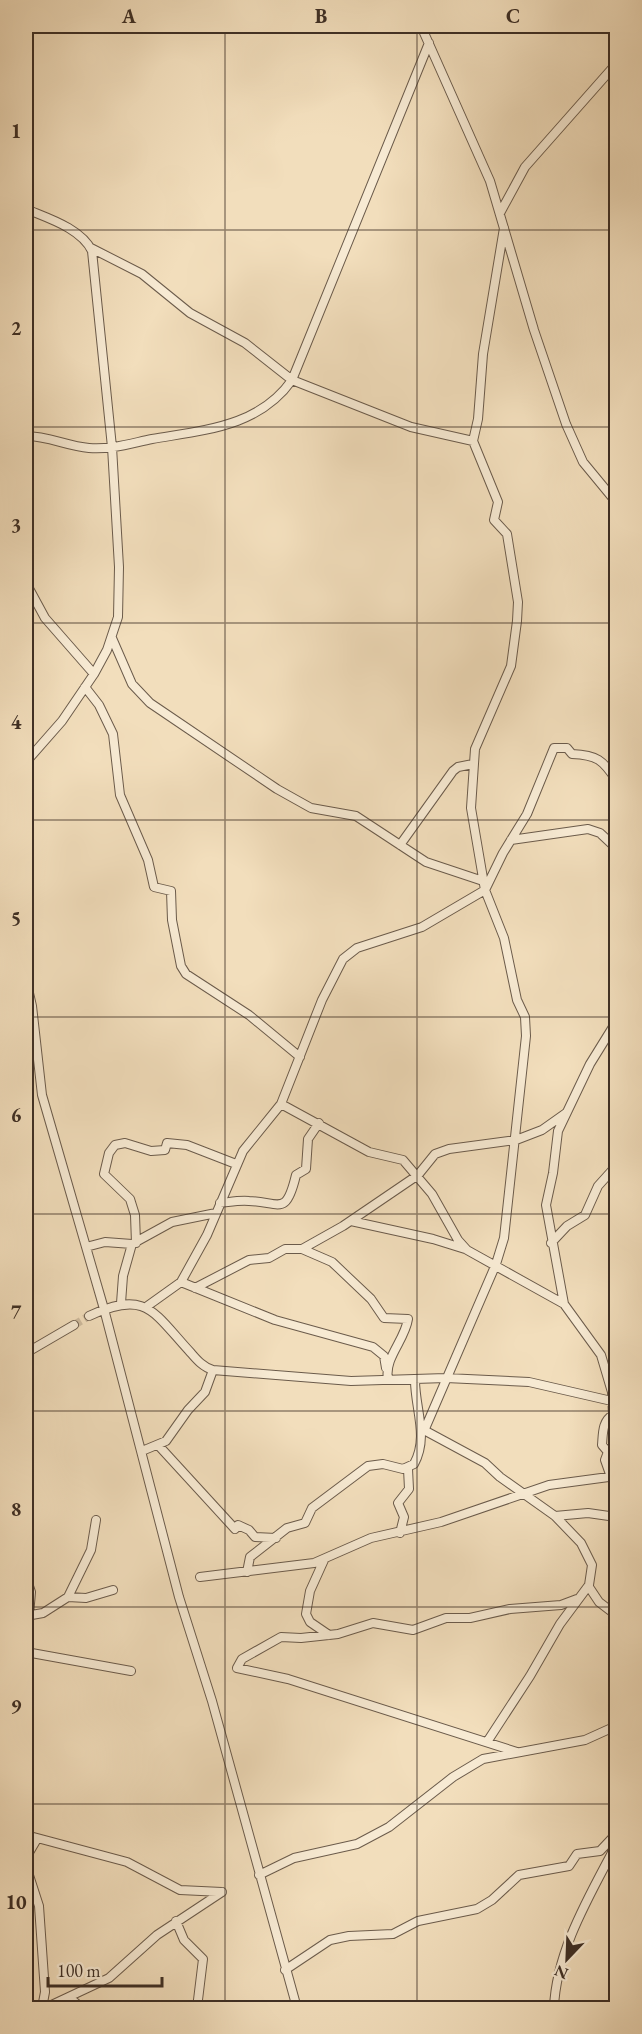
<svg xmlns="http://www.w3.org/2000/svg" width="642" height="2034" font-family="'EB Garamond',serif">
  <style>
    .lines { fill: none; stroke-linecap: round; stroke-linejoin: round }
    .minor-tunnel { stroke: #cebb9e; stroke-width: 8; stroke-dasharray: 8 4; stroke-linecap: butt }
    .minor-casing { stroke: #6b5b4b; stroke-width: 10 }
    .minor { stroke: #f7ead3; stroke-width: 8 }
    .grid { fill: none; stroke: #3e2f25; stroke-width: 1.5; stroke-opacity: 0.55 }
    .neatline { fill: none; stroke: #3e2f25; stroke-width: 2 }
    .grid-label { font-size: 20px; text-anchor: middle; font-weight: bold; fill: #3e2f25 }
  </style>
  <rect width="100%" height="100%" fill="#f2debc"/>
  <filter id="stains"><feTurbulence type="fractalNoise" baseFrequency=".00333" numOctaves="4"/><feColorMatrix values="0 0 0 0 .2 0 0 0 0 .09 0 0 0 0 .02 0 0 0 .5 -.17"/></filter>
  <radialGradient id="worn" r=".72"><stop offset=".6" stop-color="#630" stop-opacity="0"/><stop offset="1" stop-color="#630" stop-opacity=".3"/></radialGradient>
  <g class="lines">
    <path class="minor-tunnel" d="M 74,1325 L 89,1316"/>
    <defs>
      <path id="minor" d="M 421,26 L 490,181 L 534,330 L 566,424 L 583,462 L 616,502
        M 26,209 C 47,218 81,228 92,251 L 112,447 L 119,567 L 118,617 L 107,650 L 94,674 L 62,721 L 26,762
        M 500,213 L 525,167 L 616,64
        M 91,248 L 142,274 L 190,313 L 245,343 L 292,380 L 411,427 L 473,441
        M 26,436 C 48,436 67,446 89,448 C 110,450 132,443 152,439 C 204,430 259,427 292,380 L 429,43
        M 26,583 L 45,618 L 94,674
        M 112,638 L 132,684 L 150,703 L 277,789 L 311,808 L 356,816 L 426,862 L 483,881
        M 85,687 L 99,705 L 113,734 L 120,795 L 148,860 L 154,887 L 171,891 L 172,920 L 181,966 L 186,974 L 249,1015 L 300,1057
        M 511,840 L 588,829 L 600,833 L 616,848
        M 400,845 L 453,771 L 458,767 L 473,764
        M 26,980 L 32,1006 L 42,1095 L 104,1309 L 179,1597 L 212,1701 L 297,2008
        M 281,1104 L 369,1152 L 403,1160 L 432,1194 L 458,1240 L 467,1250 L 564,1304
        M 220,1203 C 230,1202 240,1200 249,1201 C 280,1202 286,1217 296,1175 L 306,1169 L 308,1139 L 319,1123
        M 351,1221 L 433,1239 L 465,1249
        M 136,1243 L 135,1215 L 130,1199 L 104,1174 L 109,1153 L 115,1145 L 125,1143 L 151,1151 L 165,1150 L 167,1143 L 187,1145 L 236,1164
        M 551,1243 L 567,1226 L 585,1215 L 598,1186 L 616,1166
        M 86,1247 L 105,1242 L 132,1244 L 172,1222 L 216,1213
        M 302,1249 L 343,1226 L 418,1175 L 435,1154 L 449,1149 L 516,1140 L 542,1130 L 566,1113
        M 181,1282 L 275,1320 L 373,1347 L 384,1356 L 386,1368
        M 195,1288 L 249,1260 L 269,1258 L 285,1249 L 302,1249 L 332,1262 L 371,1299 L 384,1318 L 408,1319 C 405,1340 384,1358 388,1379
        M 121,1303 L 123,1276 L 132,1244
        M 146,1307 L 181,1282 L 207,1235 L 243,1151 L 281,1104 L 322,1000 L 343,959 L 357,948 L 422,927 L 485,890 L 503,853 L 527,814 L 554,748 L 567,748 L 572,754 C 597,755 603,760 616,780
        M 89,1316 C 147,1289 153,1312 191,1353 C 197,1360 203,1367 213,1370 L 351,1381 L 446,1378 L 529,1382 L 616,1402
        M 26,1353 L 74,1325
        M 608,1376 L 616,1359
        M 422,1429 L 485,1463 L 500,1477 L 555,1516 L 581,1543 L 592,1565 L 589,1585 L 560,1624 L 530,1676 L 487,1742
        M 424,1431 L 496,1264 L 504,1238 L 526,1036 L 525,1017 L 517,1000 L 504,938 L 485,890 L 471,808 L 475,749 L 511,666 L 517,621 L 518,602 L 507,534 L 494,520 L 498,502 L 473,441 L 478,419 L 483,354 L 504,228
        M 159,1446 L 235,1529 L 238,1525 L 249,1530 L 255,1537 L 276,1538
        M 142,1451 L 166,1441 L 188,1410 L 205,1392 L 213,1370
        M 611,1477 L 605,1460 L 608,1452 L 602,1445 C 603,1434 602,1421 613,1415 L 612,1392 L 601,1355 L 564,1304 L 546,1205 L 553,1173 L 558,1131 L 590,1064 L 616,1022
        M 555,1516 L 588,1513 L 616,1517
        M 400,1533 L 404,1517 L 398,1503 L 409,1489 L 408,1469
        M 324,1560 L 310,1591 L 306,1614 L 310,1622 L 329,1635
        M 247,1572 L 250,1557 L 287,1528 L 305,1523 L 312,1508 L 368,1466 L 383,1464 L 403,1469 L 414,1464 C 429,1437 415,1409 415,1380
        M 26,1577 L 31,1592 L 29,1615
        M 200,1577 L 314,1563 L 371,1538 L 441,1522 L 549,1485 L 616,1476
        M 589,1587 L 599,1602 L 616,1615
        M 68,1597 L 91,1550 L 96,1520
        M 26,1616 L 43,1613 L 68,1597 L 86,1598 L 113,1590
        M 26,1652 L 131,1671
        M 517,1752 L 288,1679 L 237,1668 L 242,1659 L 281,1637 L 301,1638 L 338,1634 L 373,1623 L 413,1630 L 446,1618 L 470,1618 L 510,1609 L 561,1605 L 577,1599
        M 26,1835 L 127,1862 L 180,1890 L 222,1892
        M 37,1839 L 27,1856 L 26,1866 L 39,1906 L 45,1992 L 42,2008
        M 259,1875 L 294,1858 L 357,1844 L 389,1827 L 453,1777 L 483,1759 L 585,1740 L 616,1726
        M 176,1921 L 184,1940 L 203,1959 L 197,2008
        M 285,1970 L 330,1940 L 349,1936 L 393,1934 L 418,1921 L 477,1909 L 492,1900 L 519,1875 L 569,1866 L 577,1854 L 600,1851 L 616,1834
        M 70,1998 L 82,2008
        M 45,2008 L 109,1978 L 157,1935 L 222,1892
        M 242,2008 L 243,2008
        M 554,2008 C 556,1951 590,1895 616,1845"/>
    </defs>
    <use href="#minor" class="minor-casing"/>
    <use href="#minor" class="minor"/>
  </g>
  <path class="grid" d="M 225,26 L 225,2008M 417,26 L 417,2008M 26,230 L 616,230M 26,427 L 616,427M 26,623 L 616,623M 26,820 L 616,820M 26,1017 L 616,1017M 26,1214 L 616,1214M 26,1411 L 616,1411M 26,1607 L 616,1607M 26,1804 L 616,1804"/>
  <rect width="642" height="2034" fill="none" stroke="#f2debc" stroke-width="66"/>
  <g transform="translate(567 1959) rotate(203)" stroke="#f7ead3" stroke-width="4.5" paint-order="stroke">
  <path d="M0-4.5L10 22L0 15L-10 22Z" fill="#3e2f25"/>
  <text y="-9" font-size="16" font-weight="bold" text-anchor="middle" fill="#3e2f25">N</text>
  </g>
  <path d="M48 1977v9h114v-9" fill="none" stroke="#3e2f25" stroke-width="3"/>
  <text x="57" y="1977" font-size="18" fill="#3e2f25" stroke="#f7ead3" stroke-width="4.5" paint-order="stroke">100 m</text>
  <rect x="33" y="33" width="576" height="1968" class="neatline"/>
  <g class="grid-label">
    <text x="129" y="23">A</text>
    <text x="321" y="23">B</text>
    <text x="513" y="23">C</text>
    <text x="16" y="138">1</text>
    <text x="16" y="335">2</text>
    <text x="16" y="532">3</text>
    <text x="16" y="729">4</text>
    <text x="16" y="925">5</text>
    <text x="16" y="1122">6</text>
    <text x="16" y="1319">7</text>
    <text x="16" y="1516">8</text>
    <text x="16" y="1713">9</text>
    <text x="16" y="1909">10</text>
  </g>
  <rect width="100%" height="100%" filter="url(#stains)"/>
  <rect width="100%" height="100%" fill="url(#worn)"/>
</svg>
